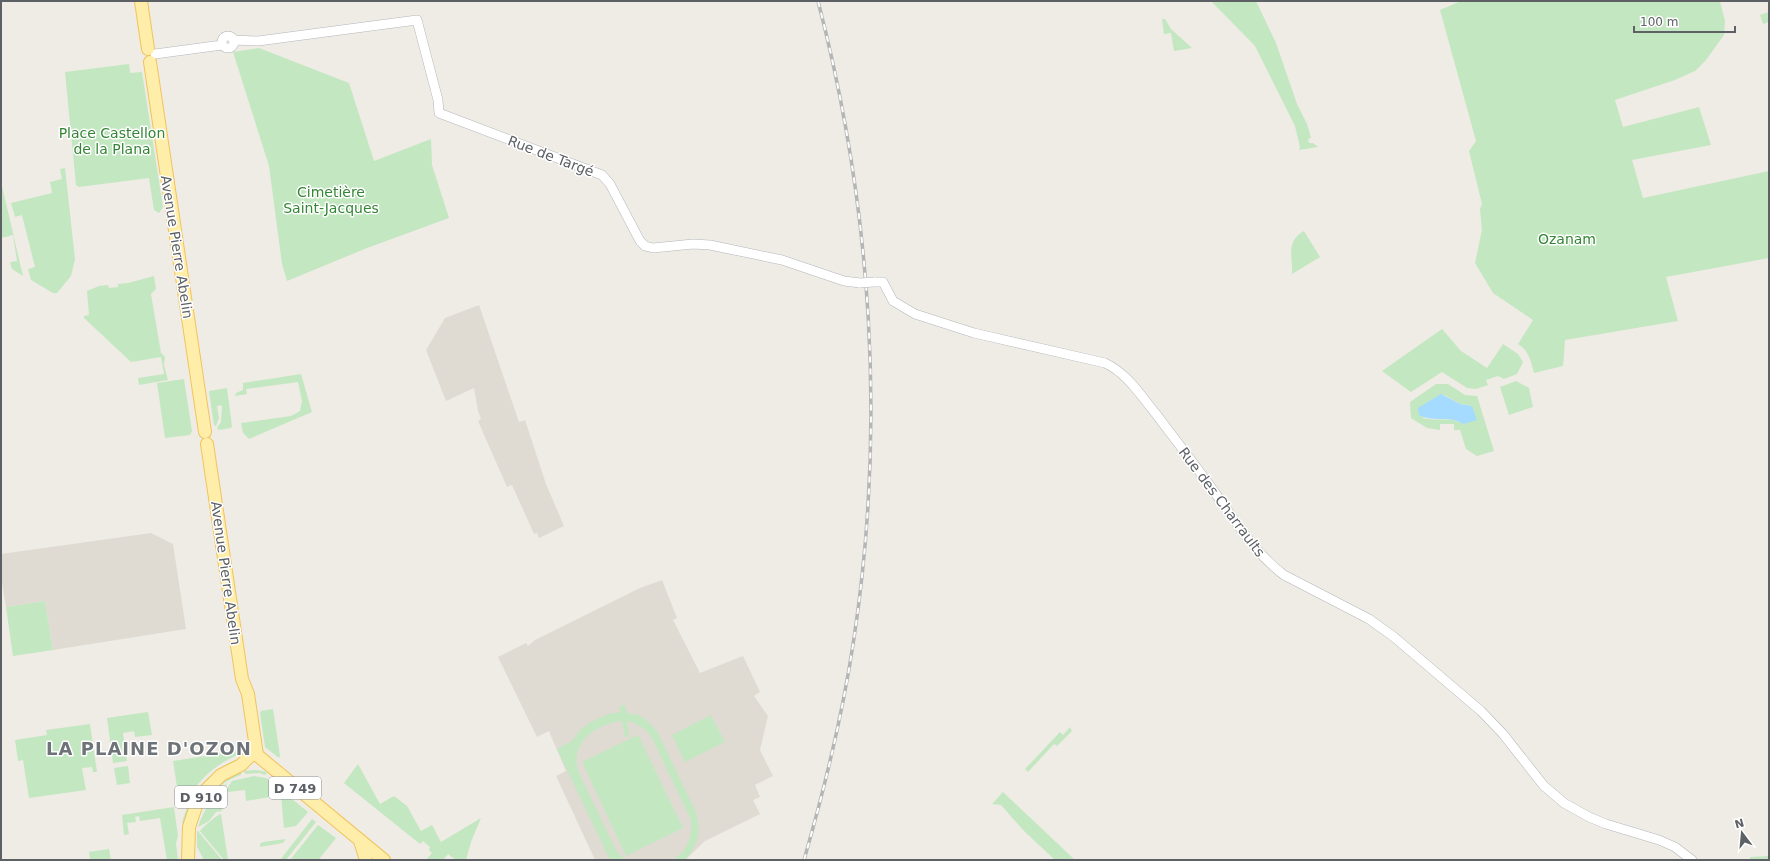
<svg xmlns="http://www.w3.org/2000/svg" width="1770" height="861" font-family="'DejaVu Sans',sans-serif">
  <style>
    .education { fill: #dfdbd3 }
    .green { fill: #c3e7c1; fill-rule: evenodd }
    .water { fill: #a5dbff }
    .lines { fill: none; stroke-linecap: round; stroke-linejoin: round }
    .minor-casing { stroke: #b2b6ba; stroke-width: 10 }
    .major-casing { stroke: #f2c25b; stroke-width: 14 }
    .minor { stroke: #fff; stroke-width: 9 }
    .major { stroke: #fea; stroke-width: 12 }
    .rail-casing { stroke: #b4b5b5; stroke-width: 3.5 }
    .rail { stroke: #fff; stroke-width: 2; stroke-dasharray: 6; stroke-linecap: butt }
    .minor-bridge-casing { stroke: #b2b6ba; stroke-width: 10; stroke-linecap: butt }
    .minor-bridge { stroke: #fff; stroke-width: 9 }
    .labels { text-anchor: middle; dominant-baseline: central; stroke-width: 3; stroke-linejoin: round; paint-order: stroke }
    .shield { fill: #fff; stroke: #8e9093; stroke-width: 1 }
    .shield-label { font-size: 13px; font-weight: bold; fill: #5d6165 }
    .park-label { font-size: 14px; fill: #348535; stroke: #fff }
    .street-label { font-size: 14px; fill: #5d6165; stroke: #fff }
    .district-label { font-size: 18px; font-weight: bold; letter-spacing: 1px; fill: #6e7377; stroke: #fff }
  </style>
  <rect width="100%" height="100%" fill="#efece5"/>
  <path class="education" d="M 479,305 L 519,422 L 525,420 L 546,484 L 564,526 L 539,538 L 537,533 L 534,534 L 512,485 L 507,487 L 478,421 L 481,419 L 478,411 L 474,388 L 446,401 L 426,350 L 445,318 Z
    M 151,533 L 173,544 L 186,629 L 53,650 L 45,601 L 6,607 L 1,577 L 1,554 Z
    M 662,580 L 677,618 L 673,620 L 700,673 L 743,656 L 760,692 L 754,696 L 768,716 L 760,750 L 773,776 L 755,785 L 760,797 L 753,800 L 760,814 L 705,841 L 685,860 L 595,860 L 556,776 L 566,771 L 551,736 L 549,731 L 537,737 L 498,657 L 526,643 L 528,646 L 535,640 L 640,588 Z"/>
  <path class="green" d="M 1211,1 L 1256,1 L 1276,43 L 1297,104 L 1307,124 L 1311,138 L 1308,139 L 1309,143 L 1313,143 L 1318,147 L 1299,150 L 1300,147 L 1295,126 L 1255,46 Z
    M 1461,1 L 1720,1 L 1725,21 L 1724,35 L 1706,60 L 1695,71 L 1675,80 L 1615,100 L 1623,127 L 1699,107 L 1711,145 L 1632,160 L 1643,198 L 1769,171 L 1769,258 L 1666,277 L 1678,321 L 1565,340 L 1563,366 L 1534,373 C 1531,361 1529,351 1518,344 L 1533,320 L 1493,293 L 1475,263 L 1482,230 L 1480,209 L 1482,204 L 1469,151 L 1476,141 L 1440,10 Z
    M 1769,12 L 1769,22 L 1763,24 L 1760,15 Z
    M 1162,19 L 1165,19 L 1171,29 L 1192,48 L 1174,51 L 1171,33 L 1164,34 Z
    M 259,48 L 349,83 L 374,161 L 431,139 L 432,165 L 449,218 L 367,248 L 287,281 L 282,264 L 269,166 L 233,52 Z
    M 129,64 L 130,73 L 142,72 L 163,207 L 159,213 L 154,210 L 149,178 L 79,187 L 76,185 L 65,72 Z
    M 65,168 L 75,259 L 71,276 L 57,293 L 53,293 L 31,280 L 28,269 L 35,267 L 22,215 L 15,217 L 11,203 L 52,193 L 50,182 L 62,179 L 60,169 Z
    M 1,182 L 23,276 L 12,269 L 10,262 L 17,261 L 13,235 L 1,238 Z
    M 1304,231 L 1320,257 L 1292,274 C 1293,256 1285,242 1304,231 Z
    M 154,276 L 156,289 L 151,294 L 161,353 L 165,357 L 164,365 L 168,380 L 139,385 L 138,378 L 164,374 L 161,357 L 131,362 L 84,318 L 84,316 L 89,315 L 87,291 L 99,286 L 108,285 L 109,288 L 118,287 L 118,284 L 128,283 Z
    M 1442,329 L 1461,351 L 1487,368 L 1503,344 L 1518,354 L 1523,362 L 1517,374 L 1504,379 L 1498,376 L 1486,380 L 1488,385 L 1476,389 L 1467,388 L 1442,372 L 1411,392 L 1382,371 Z
    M 301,374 L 312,412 L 249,439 L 243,433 L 241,423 L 291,416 L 300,411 L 302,401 L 298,382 L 246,389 L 247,394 L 235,396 L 236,393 L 243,390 L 243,383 Z
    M 184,379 L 192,431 L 190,435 L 165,438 L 157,383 Z
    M 1516,381 L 1529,388 L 1533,407 L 1509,415 L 1500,387 Z
    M 1436,384 L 1448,384 L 1465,395 L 1477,396 L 1494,451 L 1477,456 L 1466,449 L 1460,430 L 1454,430 L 1454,424 L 1440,424 L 1440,430 L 1427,428 L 1411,418 L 1410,402 ZM 1444,395 L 1460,404 L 1472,406 L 1464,424 C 1452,416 1436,422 1423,418 Z
    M 227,388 L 232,426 L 231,428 L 219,430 L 217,428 L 221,422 L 222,407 L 221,405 L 217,406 L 219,418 L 216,426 L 214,425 L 209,391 Z
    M 45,601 L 53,650 L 13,656 L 6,607 Z
    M 625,705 L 627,713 L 639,715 L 645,719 L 657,731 L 695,810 C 702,829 699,845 685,860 L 672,860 C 687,851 693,837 691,820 L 652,738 C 646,729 638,723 627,721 L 629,737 L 625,737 L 622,721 C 600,723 573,739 577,766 C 579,775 585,785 589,794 C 598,812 607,831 616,850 L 625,860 L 610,860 L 557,749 L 572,741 L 580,730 L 591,722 L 609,714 L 620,712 L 619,706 Z
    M 273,709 L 280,756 L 279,758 L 265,747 L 260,713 L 261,711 Z
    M 148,712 L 152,735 L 135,737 L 134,731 L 123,733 L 127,761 L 113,763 L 107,718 Z
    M 711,715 L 725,742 L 685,762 L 672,735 Z
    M 90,724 L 97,772 L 93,772 L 92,767 L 82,768 L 86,790 L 29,798 L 23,760 L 18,761 L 15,740 L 47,735 L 46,730 Z
    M 1070,727 L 1072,731 L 1057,746 L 1054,744 L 1028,772 L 1025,769 L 1060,732 L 1063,735 Z
    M 638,735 L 683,828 L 626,856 L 582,762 Z
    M 237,751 L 238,755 C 216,764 200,778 188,799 L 179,800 L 173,761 Z
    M 238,759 L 239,760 L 193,798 L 187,813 L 184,824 L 182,823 C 190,792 209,771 238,759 Z
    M 358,764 L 380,804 L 394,796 L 407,806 L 421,831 L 432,825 L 441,842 L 481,818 L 471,842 L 466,860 L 456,860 L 448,854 L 443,860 L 426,860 L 432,853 L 429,850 L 430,847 L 423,841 L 420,844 L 344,783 Z
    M 128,766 L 130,783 L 117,785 L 114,768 Z
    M 256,770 L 267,772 L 265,775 L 260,773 L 245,774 L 244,771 Z
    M 241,772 L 241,775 C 222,781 209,794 200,812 C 198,816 197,823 195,826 C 204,799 214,784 241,772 Z
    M 254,776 L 266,778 L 308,812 L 296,826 L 284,828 L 281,795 L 246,801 L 245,790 L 228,792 L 227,789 L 232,781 Z
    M 227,783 L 221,797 L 222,811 L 216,812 L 209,821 L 198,827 C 204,809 213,795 227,783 Z
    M 1003,792 L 1075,860 L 1055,860 L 1025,832 L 1001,805 L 992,804 Z
    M 174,807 L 178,836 L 176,843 L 178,860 L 167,860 L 160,818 L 140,821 L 139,816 L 135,817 L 136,822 L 127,823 L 129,834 L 124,835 L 122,815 Z
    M 221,814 L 228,860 L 224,860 L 200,831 C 202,828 218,814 221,814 Z
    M 312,819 L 316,822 L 286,860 L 280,860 Z
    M 318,825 L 336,838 L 320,858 L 321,860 L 290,860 Z
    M 197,831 L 198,831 L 222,860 L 204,860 L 197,847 Z
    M 286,839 L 283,843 L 260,847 L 260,844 L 263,842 Z
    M 109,849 L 111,860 L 90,860 L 89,852 Z
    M 1769,856 L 1769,860 L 1750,860 L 1750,857 Z"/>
  <path class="water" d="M 1441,394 L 1460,404 L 1472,406 L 1477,420 L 1463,424 C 1451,415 1433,423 1419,415 L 1418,408 Z"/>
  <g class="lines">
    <defs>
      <path id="minor" d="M222 42a6 6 0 1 1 12 0a6 6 0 1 1-12 0Z
        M 233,40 L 258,41 L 417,20 L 438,100 L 439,113 L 602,175 L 610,184 L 640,241 L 645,246 L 653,248 L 693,244 L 710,245 L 782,260 L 844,281 L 860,283
        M 155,54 L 222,45
        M 874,282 L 883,282 L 893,301 L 915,314 L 974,333 L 1105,363 C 1127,373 1141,396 1156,414 C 1177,442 1198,469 1218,497 C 1238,525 1256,554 1284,575 L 1369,619 L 1394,637 L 1481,711 L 1503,734 L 1544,786 L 1564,803 L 1589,817 L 1606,824 L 1659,840 L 1675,847 L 1692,860"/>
      <path id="major" d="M 141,1 L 148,49
        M 150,62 L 205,432
        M 207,444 L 242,679 L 248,694 L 257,755
        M 257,755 L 384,860
        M 360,841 L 366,860
        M 188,859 L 189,827 L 197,803 L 206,790 L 221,775 L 241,765 L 251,755 L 257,755"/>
    </defs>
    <use href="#minor" class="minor-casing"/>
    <use href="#major" class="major-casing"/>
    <use href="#minor" class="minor"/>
    <use href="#major" class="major"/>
    <defs>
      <path id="rail" d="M 804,860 C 825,787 843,713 854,638 C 886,426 872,209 818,1"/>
    </defs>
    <use href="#rail" class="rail-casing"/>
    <use href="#rail" class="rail"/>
    <defs>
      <path id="minor-bridge" d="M 860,283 L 874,282"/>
    </defs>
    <use href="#minor-bridge" class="minor-bridge-casing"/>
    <use href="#minor-bridge" class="minor-bridge"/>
  </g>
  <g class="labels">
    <g class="shield">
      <rect x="269" y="777" width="52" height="22" rx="3"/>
      <rect x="175" y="786" width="52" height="22" rx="3"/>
    </g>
    <g class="shield-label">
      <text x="295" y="788">D 749</text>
      <text x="201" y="797">D 910</text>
    </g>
    <g class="park-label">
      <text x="112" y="133">Place Castellon<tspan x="112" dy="16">de la Plana</tspan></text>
      <text x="331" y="192">Cimetière<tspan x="331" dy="16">Saint-Jacques</tspan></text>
      <text x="1567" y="239">Ozanam</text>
    </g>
    <g class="street-label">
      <text transform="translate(551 156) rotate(21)">Rue de Targé</text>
      <text transform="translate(177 247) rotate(81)">Avenue Pierre Abelin</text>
      <text transform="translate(1222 502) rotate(53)">Rue des Charraults</text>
      <text transform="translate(226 573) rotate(82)">Avenue Pierre Abelin</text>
    </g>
    <g class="district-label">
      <text x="149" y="748">LA PLAINE D'OZON</text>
    </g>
  </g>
  <rect width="1770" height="861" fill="none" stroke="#5d6165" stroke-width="4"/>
  <g transform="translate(1742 833) rotate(344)" stroke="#ffffff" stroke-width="3" paint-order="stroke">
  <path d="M0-3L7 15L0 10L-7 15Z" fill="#5d6165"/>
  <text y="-6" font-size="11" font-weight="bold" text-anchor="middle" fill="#5d6165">N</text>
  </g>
  <path d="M1634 26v6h101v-6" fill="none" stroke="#5d6165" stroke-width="2"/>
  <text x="1640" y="26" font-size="12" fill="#5d6165" stroke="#ffffff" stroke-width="3" paint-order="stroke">100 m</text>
</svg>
